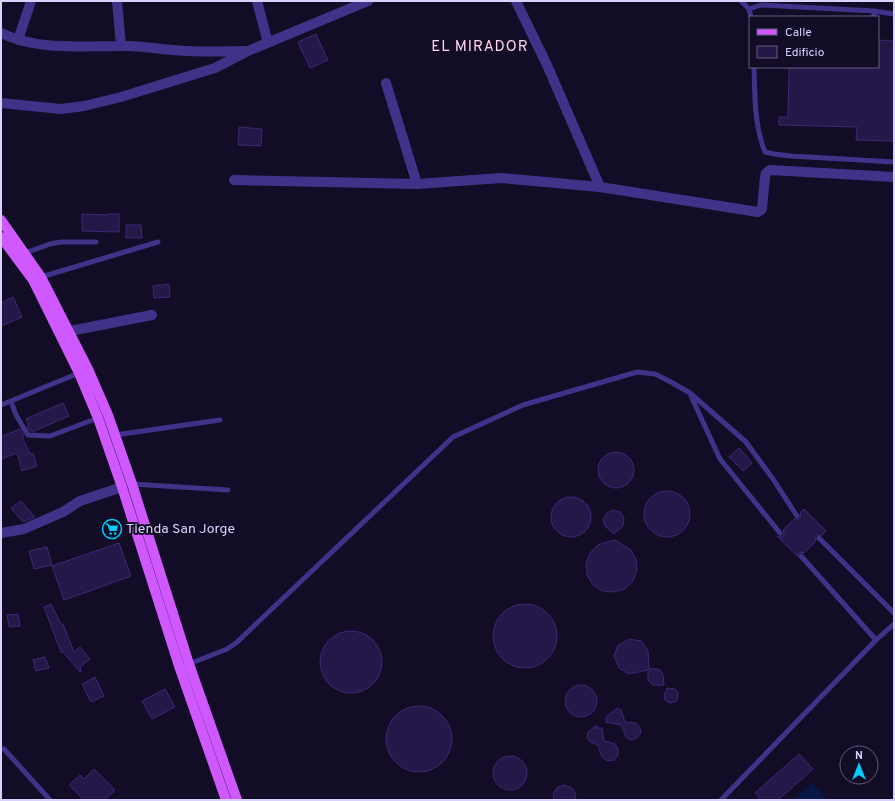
<svg xmlns="http://www.w3.org/2000/svg" width="895" height="801" font-family="Overpass,sans-serif">
  <style>
    .water { fill: #051746 }
    .building { fill: #251748; stroke: #3d2776 }
    .lines { fill: none; stroke-linecap: round; stroke-linejoin: round }
    .lane { stroke: #3e3389; stroke-width: 5 }
    .street { stroke: #3e3389; stroke-width: 10 }
    .primary { stroke: #cf58ff; stroke-width: 10 }
    .labels { text-anchor: middle; dominant-baseline: central; stroke-width: 4; stroke-linejoin: round; paint-order: stroke }
    .poi-label { font-size: 14px; fill: #dad1ff; stroke: #130c26; text-anchor: start }
    .neighbourhood-label { font-size: 15px; letter-spacing: 1px; fill: #ffd3eb; stroke: #130c26 }
  </style>
  <rect width="100%" height="100%" fill="#130c26"/>
  <path class="water" d="M 812,783 L 827,800 L 794,800 Z"/>
  <path class="building" d="M 316,34 L 328,60 L 310,68 L 298,42 Z
    M 878,40 L 894,41 L 894,141 L 856,140 L 857,127 L 779,125 L 779,117 L 788,117 L 789,67 L 878,67 Z
    M 239,127 L 262,129 L 261,146 L 238,145 Z
    M 82,214 L 108,215 L 108,214 L 119,214 L 119,232 L 82,231 Z
    M 126,225 L 141,225 L 142,238 L 126,238 Z
    M 169,284 L 170,297 L 154,298 L 153,286 Z
    M 13,297 L 22,317 L 1,326 L 1,303 Z
    M 63,403 L 69,416 L 34,431 L 30,431 L 27,426 L 29,425 L 26,419 Z
    M 20,429 L 24,436 L 22,437 L 30,454 L 33,453 L 37,466 L 22,471 L 17,453 L 1,459 L 1,437 Z
    M 739,448 L 752,463 L 743,471 L 729,457 Z
    M598 470a18 18 0 1 1 36 0a18 18 0 1 1-36 0Z
    M644 514a23 23 0 1 1 46 0a23 23 0 1 1-46 0Z
    M551 517a20 20 0 1 1 40 0a20 20 0 1 1-40 0Z
    M 21,501 L 35,517 L 23,522 L 11,508 Z
    M 804,509 L 826,531 L 822,535 L 816,535 L 815,537 L 816,541 L 804,553 L 800,552 L 797,556 L 777,536 L 780,537 L 783,536 L 784,533 L 783,530 L 794,519 L 799,519 L 801,516 L 800,513 Z
    M 613,510 L 620,512 L 624,518 L 623,526 L 614,534 L 605,526 L 603,519 L 607,513 Z
    M 615,540 L 630,549 L 636,559 L 637,570 L 633,581 L 625,589 L 614,592 L 603,591 L 593,585 L 587,575 L 586,564 L 590,553 L 598,545 Z
    M 119,543 L 131,576 L 64,600 L 52,566 Z
    M 47,547 L 52,565 L 34,569 L 29,551 Z
    M 51,604 L 61,624 L 63,624 L 74,652 L 80,647 L 90,659 L 80,667 L 81,671 L 80,672 L 63,652 L 61,652 L 44,607 Z
    M493 636a32 32 0 1 1 64 0a32 32 0 1 1-64 0Z
    M 18,614 L 20,626 L 9,627 L 7,615 Z
    M320 662a31 31 0 1 1 62 0a31 31 0 1 1-62 0Z
    M 629,639 L 641,641 L 648,650 L 649,669 L 659,669 L 663,674 L 664,685 L 653,685 L 648,680 L 648,670 L 629,674 L 619,668 L 614,656 L 618,645 Z
    M 45,657 L 49,668 L 36,671 L 33,660 Z
    M 95,677 L 104,696 L 91,702 L 82,684 Z
    M565 701a16 16 0 1 1 32 0a16 16 0 1 1-32 0Z
    M 667,688 L 675,689 L 678,693 L 678,698 L 675,702 L 670,703 L 665,700 L 664,696 Z
    M 165,689 L 175,707 L 152,719 L 142,701 Z
    M386 739a33 33 0 1 1 66 0a33 33 0 1 1-66 0Z
    M 617,708 L 621,710 L 625,722 L 636,723 L 640,727 L 641,733 L 637,738 L 631,740 L 626,737 L 621,725 L 606,722 L 606,717 Z
    M 597,725 L 596,728 L 602,728 L 604,741 L 615,744 L 618,749 L 618,755 L 614,760 L 607,761 L 602,757 L 598,745 L 590,742 L 587,738 L 588,732 Z
    M 799,754 L 813,769 L 778,800 L 761,800 L 755,793 Z
    M493 773a17 17 0 1 1 34 0a17 17 0 1 1-34 0Z
    M 94,769 L 115,790 L 105,800 L 84,800 L 69,785 L 80,775 L 84,779 Z
    M 565,785 L 572,788 L 576,794 L 575,800 L 554,800 L 553,794 L 558,787 Z"/>
  <g class="lines">
    <path class="lane" d="M 741,1 L 749,9 L 751,17
      M 749,9 L 761,5 L 874,11 L 894,14
      M 874,17 L 874,11
      M 754,67 C 755,96 754,125 765,152 L 774,154 L 791,156 L 894,162
      M 25,253 L 50,244 L 61,242 L 96,242
      M 41,277 L 158,242
      M 691,396 L 720,459 L 780,533
      M 11,401 L 16,415 L 28,435 L 50,436 L 98,418
      M 1,405 L 79,373
      M 115,435 L 220,420
      M 132,484 L 228,490
      M 819,538 L 894,613
      M 801,556 L 876,640
      M 189,664 L 227,649 L 236,643 L 453,437 L 523,405 L 637,372 L 655,374 L 671,382 L 690,393 L 746,442 L 773,479 L 797,516
      M 4,749 L 50,800
      M 721,800 L 876,640 L 894,624"/>
    <path class="street" d="M 117,1 L 121,46
      M 257,1 L 268,43
      M 516,1 L 547,65 L 600,187
      M 1,33 C 40,52 85,45 128,46 C 148,47 168,50 189,51 C 208,52 227,51 247,51
      M 18,40 L 31,1
      M 386,83 L 417,184
      M 1,103 L 61,109 L 84,106 L 121,97 L 215,68 L 248,51 L 368,1
      M 234,180 L 417,184 L 501,178 L 600,187 L 758,212 L 762,209 L 765,177 L 766,173 L 770,170 L 894,177
      M 70,331 L 152,315
      M 1,533 L 24,529 L 63,512 L 80,501 L 122,487"/>
    <path class="primary" d="M 1,220 L 41,277 L 88,369 L 108,415 L 132,484 L 189,664 L 237,800
      M 1,237 L 33,280 L 79,373 L 98,418 L 122,487 L 179,666 L 226,800"/>
  </g>
  <defs>
    <symbol id="supermarket-ring" viewBox="-11 -11 22 22"><circle r="9.5" fill="#130c26" stroke="#00cdfc" stroke-width="1.5"/><path d="M-6-5.5h2.5l.6 2H6L4.5 2H-2.5L-4.4-4H-6ZM-1.5 3.2a1.3 1.3 0 1 0 .1 0ZM3 3.2a1.3 1.3 0 1 0 .1 0Z" fill="#00cdfc"/></symbol>
  </defs>
  <g fill-rule="evenodd">
    <use href="#supermarket-ring" x="101" y="518" width="22" height="22"/>
  </g>
  <g class="labels">
    <g class="poi-label">
      <text x="126" y="529">Tienda San Jorge</text>
    </g>
    <g class="neighbourhood-label">
      <text x="480" y="47">EL MIRADOR</text>
    </g>
  </g>
  <rect width="895" height="801" fill="none" stroke="#dad1ff" stroke-width="4"/>
  <rect x="749" y="16" width="130" height="52" fill="#130c26" stroke="#635b7d"/>
  <rect x="757" y="29" width="20" height="6" fill="#cf58ff" stroke="#635b7d"/>
  <text x="785" y="36" font-size="12" fill="#dad1ff">Calle</text>
  <rect x="757" y="46" width="20" height="12" fill="#251748" stroke="#635b7d"/>
  <text x="785" y="56" font-size="12" fill="#dad1ff">Edificio</text>
  <g transform="translate(859 765)"><circle r="19" fill="#130c26" stroke="#635b7d"/>
  <path d="M0-3L7 15L0 10L-7 15Z" fill="#00cdfc"/>
  <text y="-6" font-size="11" font-weight="bold" text-anchor="middle" fill="#dad1ff">N</text>
  </g>
</svg>
